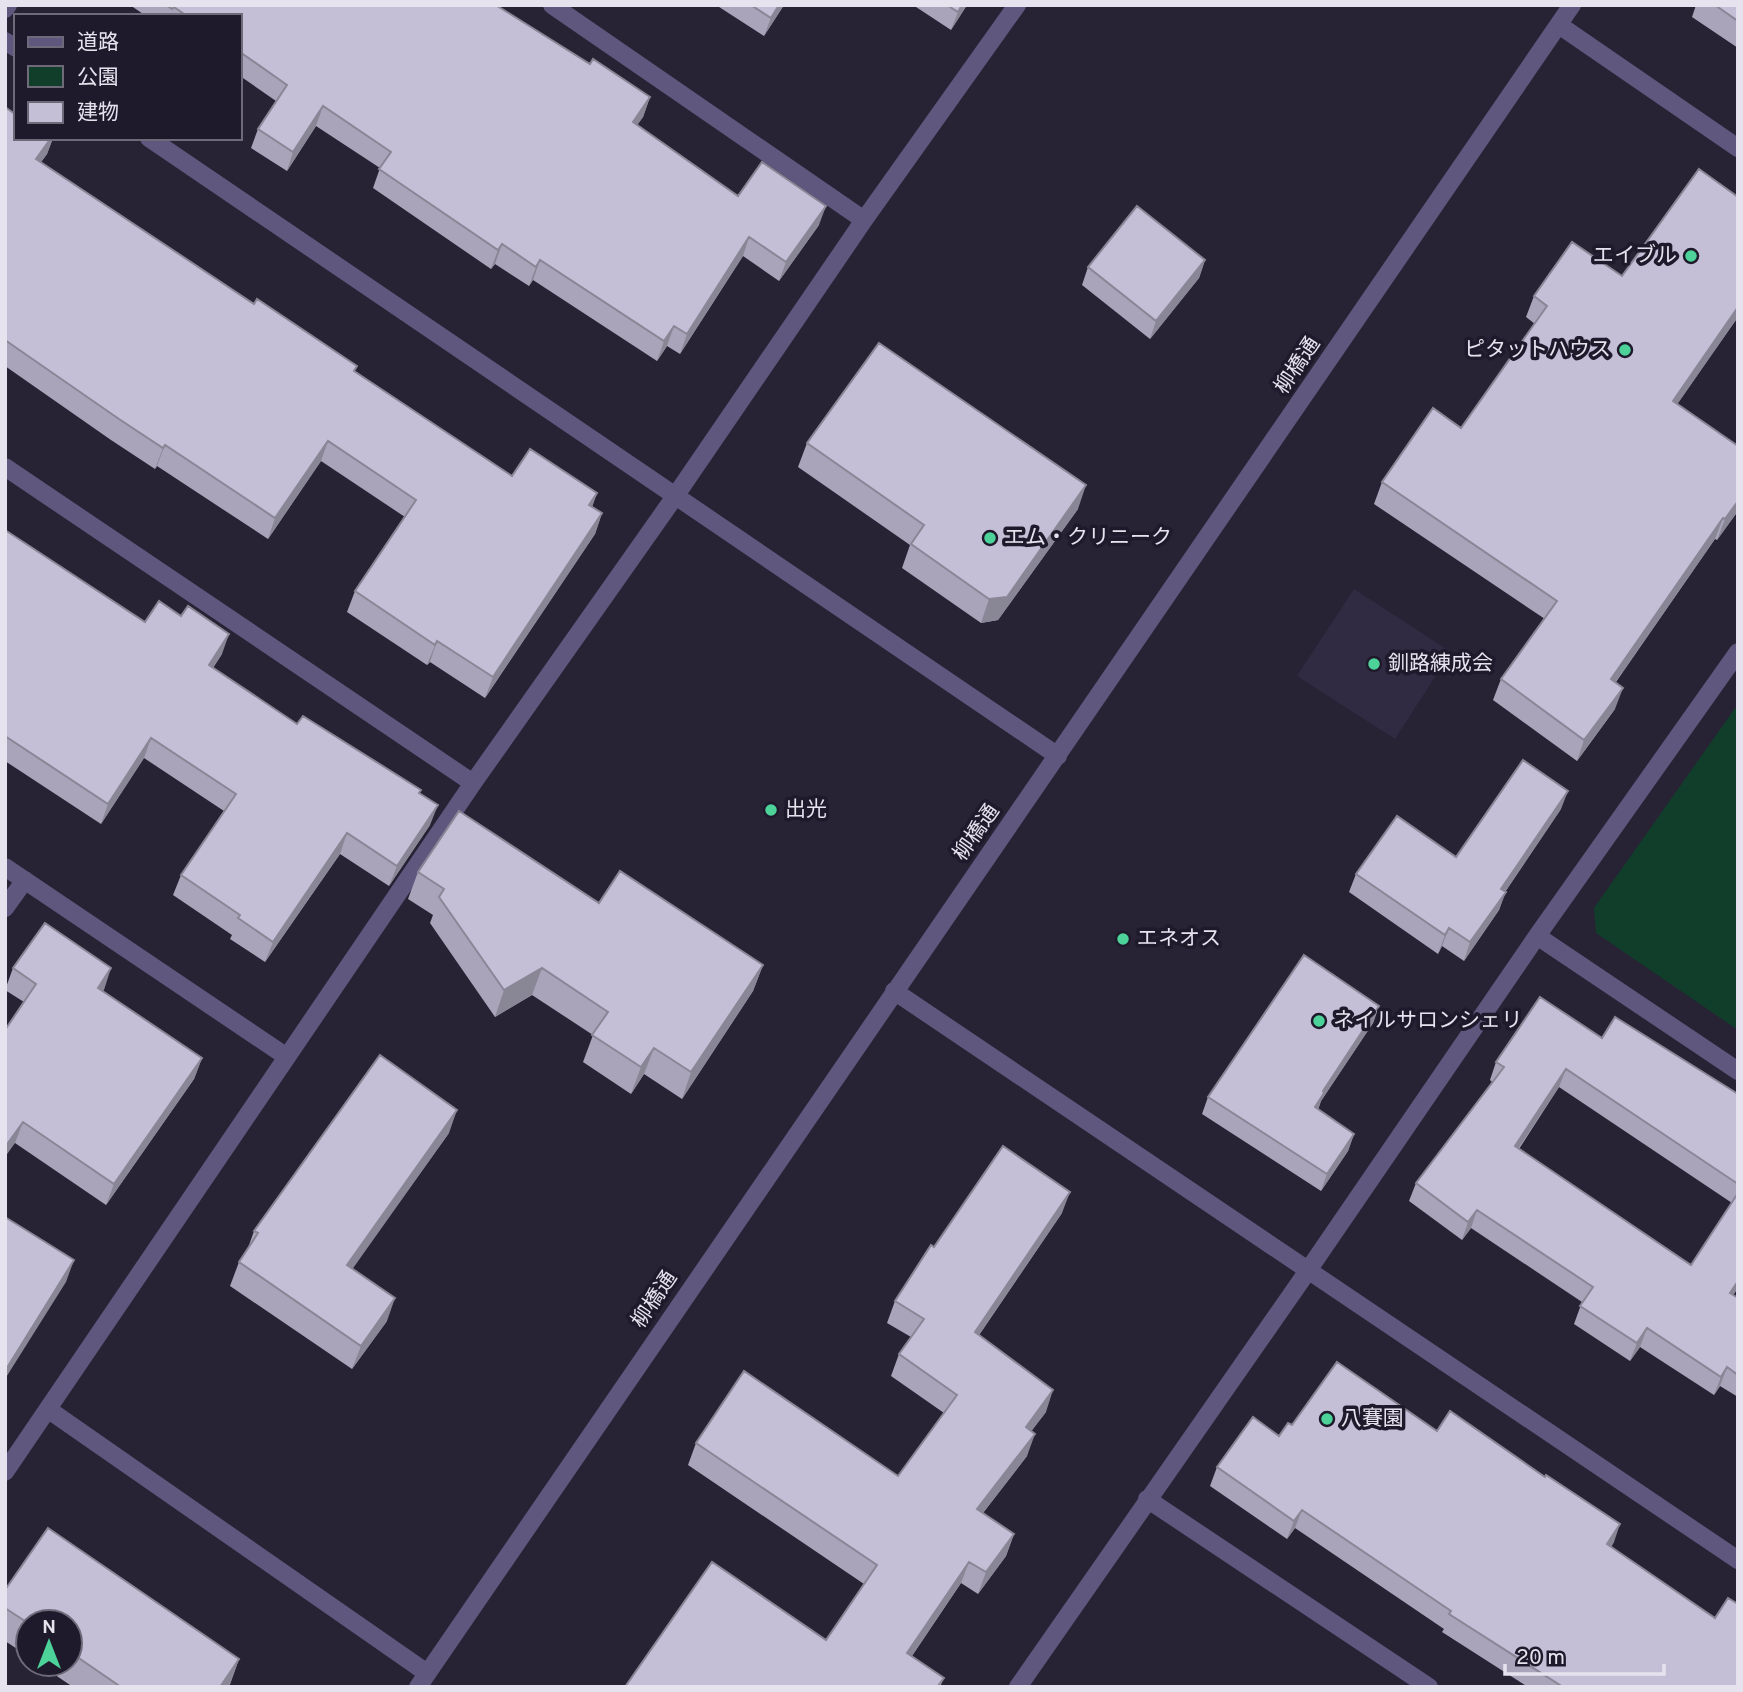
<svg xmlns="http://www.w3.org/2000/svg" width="1743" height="1692" font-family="Overpass,'Noto Sans JP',sans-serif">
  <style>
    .built { fill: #302a42 }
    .green { fill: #103e2a }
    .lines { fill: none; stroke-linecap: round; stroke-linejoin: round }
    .minor { stroke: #60577e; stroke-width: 18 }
    .wall { fill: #a9a4b9; fill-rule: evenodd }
    .shaded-wall { fill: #898696 }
    .building { fill: #c4bfd7; stroke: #898696; stroke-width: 2 }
    .poi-dot { fill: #4dd39a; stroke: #1e1a2b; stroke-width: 2.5 }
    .labels { text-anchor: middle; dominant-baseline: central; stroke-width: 7; stroke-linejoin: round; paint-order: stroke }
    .poi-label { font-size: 21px; fill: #e6e3ef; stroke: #1e1a2b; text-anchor: start }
    .street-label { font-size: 21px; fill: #e6e3ef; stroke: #1e1a2b }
  </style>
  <rect width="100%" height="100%" fill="#272335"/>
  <path class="built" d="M 1354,589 L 1451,652 L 1395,739 L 1297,676 Z"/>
  <path class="green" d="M 1738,704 L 1738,1025 L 1735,1028 L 1596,933 L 1594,908 Z"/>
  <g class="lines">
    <path class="minor" d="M 552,5 L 864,220
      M 5,9 L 8,5
      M 1559,25 L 1738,148
      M 5,41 L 16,48
      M 149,138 L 1058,756
      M 5,467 L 473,783
      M 5,867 L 287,1057
      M 5,908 L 25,880
      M 1537,936 L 1738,1071
      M 894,991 L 1738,1560
      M 49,1410 L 427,1673
      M 5,1472 L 473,783 L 676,495 L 864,220 L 1017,5
      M 1147,1499 L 1429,1687
      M 418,1687 L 1572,5
      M 1018,1687 L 1307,1272 L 1537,936 L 1738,652"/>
  </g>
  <path class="wall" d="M 130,5 L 422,5 L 501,8 L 590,64 L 650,97 L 643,117 L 637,125 L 738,196 L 819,225 L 779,281 L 743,256 L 680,354 L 667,346 L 657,361 L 533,280 L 529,286 L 495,264 L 491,269 L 373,188 L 380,168 L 316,126 L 287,171 L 251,148 L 258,129 L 276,101 L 240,76 L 240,16 L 146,16 Z
    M 716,5 L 784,5 L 764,36 Z
    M 913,5 L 967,5 L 951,30 Z
    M 1696,5 L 1738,5 L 1738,48 L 1692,17 Z
    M 5,107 L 16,138 L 53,138 L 47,154 L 41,162 L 512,476 L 597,493 L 592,507 L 602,513 L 595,534 L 485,698 L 430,662 L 427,665 L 347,612 L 355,591 L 405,517 L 321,461 L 268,539 L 157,466 L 155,469 L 111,440 L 5,366 Z
    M 1738,197 L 1738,317 L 1677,404 L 1738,446 L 1738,511 L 1717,540 L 1715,539 L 1616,682 L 1615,709 L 1577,761 L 1493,700 L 1501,679 L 1545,619 L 1374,504 L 1382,482 L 1461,428 L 1535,324 L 1526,317 L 1534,296 L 1622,276 Z
    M 1205,260 L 1199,278 L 1150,339 L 1082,285 L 1088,267 Z
    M 807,443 L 1078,509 L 998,620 L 981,623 L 902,568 L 910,545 L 798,467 Z
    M 5,530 L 145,622 L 222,654 L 213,668 L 297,724 L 419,793 L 430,825 L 389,886 L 340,854 L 265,962 L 230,939 L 232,935 L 173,895 L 181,875 L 224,811 L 144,758 L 101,824 L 5,761 Z
    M 1561,809 L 1505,892 L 1499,910 L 1464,961 L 1442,946 L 1438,954 L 1349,892 L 1356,874 L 1456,857 Z
    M 418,872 L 599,903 L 763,965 L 753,991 L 682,1099 L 644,1074 L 631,1094 L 583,1062 L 593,1035 L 532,995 L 495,1017 L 430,923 L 433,915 L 408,899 Z
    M 13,968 L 103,991 L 202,1058 L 194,1079 L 106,1205 L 15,1143 L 24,1002 L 5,990 Z
    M 1379,1006 L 1373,1023 L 1321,1101 L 1318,1110 L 1354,1134 L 1348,1151 L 1321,1191 L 1202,1114 L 1208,1097 Z
    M 1602,1038 L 1738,1094 L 1738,1288 L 1733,1295 L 1738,1298 L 1738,1397 L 1720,1386 L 1714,1395 L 1640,1347 L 1630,1361 L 1574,1324 L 1582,1302 L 1471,1228 L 1462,1240 L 1409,1201 L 1416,1183 L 1492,1082 L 1490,1080 L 1496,1062 ZM 1559,1087 L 1732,1203 L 1691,1265 L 1519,1149 Z
    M 449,1133 L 352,1268 L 387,1321 L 352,1369 L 230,1286 L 239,1262 L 248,1248 L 254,1231 Z
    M 1062,1213 L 979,1335 L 1046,1412 L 1031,1431 L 1027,1456 L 983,1513 L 1014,1534 L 1006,1556 L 978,1594 L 961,1583 L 912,1656 L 944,1678 L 940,1687 L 625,1687 L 826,1640 L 864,1584 L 688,1465 L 696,1443 L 898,1476 L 944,1413 L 891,1376 L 899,1354 L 911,1337 L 887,1323 L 895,1301 L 934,1247 Z
    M 1292,1425 L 1437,1431 L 1614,1542 L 1611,1547 L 1715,1618 L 1738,1687 L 1528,1687 L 1442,1632 L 1444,1629 L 1295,1528 L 1287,1539 L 1210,1486 L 1217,1467 L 1279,1436 Z
    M 5,1590 L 239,1659 L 229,1687 L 73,1687 L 39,1664 L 70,1664 L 70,1622 L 28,1622 L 28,1656 L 5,1641 Z"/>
  <path class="shaded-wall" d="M 779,5 L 784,5 L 764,36 L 771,18 Z
    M 962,5 L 967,5 L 951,30 L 958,12 Z
    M 650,97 L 643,117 L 626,141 L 633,122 Z
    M 323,106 L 316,126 L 287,171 L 293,152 Z
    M 51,138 L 53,138 L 47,154 L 29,179 L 36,159 Z
    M 826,206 L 819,225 L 779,281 L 786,262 Z
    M 749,237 L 743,256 L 680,354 L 687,334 Z
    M 502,244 L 495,264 L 491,269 L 498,250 Z
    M 540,260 L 533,280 L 529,286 L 536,267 Z
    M 1205,260 L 1199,278 L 1150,339 L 1156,321 Z
    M 1738,307 L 1738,317 L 1665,422 L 1673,401 Z
    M 674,326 L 667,346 L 657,361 L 664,341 Z
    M 328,441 L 321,461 L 268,539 L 275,518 Z
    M 165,445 L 157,466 L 155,469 L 163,448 Z
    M 1086,485 L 1078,509 L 998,620 L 981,623 L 989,599 Z
    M 597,493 L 589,514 L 589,505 Z
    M 1738,501 L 1738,511 L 1717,540 L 1725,519 Z
    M 602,513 L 595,534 L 485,698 L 493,677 Z
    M 1723,518 L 1715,539 L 1603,700 L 1611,679 Z
    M 229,634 L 222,654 L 201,685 L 209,665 Z
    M 437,641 L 430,662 L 427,665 L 435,645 Z
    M 1623,688 L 1615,709 L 1577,761 L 1584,740 Z
    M 151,738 L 144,758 L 101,824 L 108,804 Z
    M 1568,791 L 1561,809 L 1495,907 L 1501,889 Z
    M 438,805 L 430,825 L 389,886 L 397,866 Z
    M 347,833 L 340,854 L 265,962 L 273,942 Z
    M 1506,892 L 1499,910 L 1464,961 L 1470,942 Z
    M 1449,928 L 1442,946 L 1438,954 L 1445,935 Z
    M 763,965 L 753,991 L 682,1099 L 691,1072 Z
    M 111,968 L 104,990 L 90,1009 L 98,988 Z
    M 542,968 L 532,995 L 495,1017 L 504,990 Z
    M 1379,1006 L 1373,1023 L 1321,1101 L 1318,1109 L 1315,1107 L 1323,1091 Z
    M 654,1048 L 644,1074 L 631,1094 L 641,1067 Z
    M 202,1058 L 194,1079 L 106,1205 L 114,1184 Z
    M 1566,1069 L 1559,1087 L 1508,1164 L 1515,1146 Z
    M 457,1110 L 449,1133 L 339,1288 L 347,1265 Z
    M 23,1122 L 15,1143 L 5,1157 L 5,1147 Z
    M 1354,1134 L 1348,1151 L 1321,1191 L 1327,1174 Z
    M 1070,1192 L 1062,1213 L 967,1353 L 975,1332 Z
    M 1477,1210 L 1471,1228 L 1462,1240 L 1468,1222 Z
    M 74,1260 L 66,1282 L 5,1379 L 5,1371 Z
    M 1738,1281 L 1738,1288 L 1723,1311 L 1730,1293 Z
    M 395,1298 L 387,1321 L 352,1369 L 361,1346 Z
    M 1647,1328 L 1640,1347 L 1630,1361 L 1637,1343 Z
    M 1727,1367 L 1720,1386 L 1714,1395 L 1721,1377 Z
    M 1053,1390 L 1046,1412 L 1018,1449 L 1026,1427 Z
    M 1035,1434 L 1027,1456 L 969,1531 L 977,1509 Z
    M 1302,1510 L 1295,1528 L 1287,1539 L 1294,1521 Z
    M 1620,1524 L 1614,1542 L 1600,1562 L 1607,1544 Z
    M 1014,1534 L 1006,1556 L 978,1594 L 986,1572 Z
    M 969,1562 L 961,1583 L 899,1675 L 907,1653 Z
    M 239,1659 L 229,1687 L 220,1687 Z"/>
  <path class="building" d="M 166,5 L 501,5 L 499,7 L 590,64 L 593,59 L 650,97 L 633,122 L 738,196 L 762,162 L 826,206 L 786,262 L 749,237 L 687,334 L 674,326 L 664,341 L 540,260 L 536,267 L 502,244 L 498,250 L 379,169 L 391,152 L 323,106 L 293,152 L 258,129 L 287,85 L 240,52 L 240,16 L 187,16 L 174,7 L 172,9 Z
    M 751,5 L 779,5 L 771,18 Z
    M 947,5 L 962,5 L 958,12 Z
    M 1715,5 L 1738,5 L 1738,21 Z
    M 5,107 L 15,114 L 16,112 L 16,138 L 51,138 L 36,159 L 254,304 L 257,299 L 357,366 L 354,371 L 512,476 L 530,449 L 597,493 L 589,505 L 602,513 L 493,677 L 437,641 L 435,645 L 355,591 L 416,500 L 328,441 L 275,518 L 165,445 L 163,448 L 119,419 L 5,340 Z
    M 1699,169 L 1738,197 L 1738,307 L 1673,401 L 1738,446 L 1738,501 L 1725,519 L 1723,518 L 1611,679 L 1623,688 L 1584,740 L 1501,679 L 1557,601 L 1382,482 L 1433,408 L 1461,428 L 1547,306 L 1534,296 L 1572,242 L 1622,276 Z
    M 1137,206 L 1205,260 L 1156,321 L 1088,267 Z
    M 879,343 L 1086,485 L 1007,597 L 989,599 L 911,544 L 924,525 L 807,443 Z
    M 5,530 L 145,622 L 159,601 L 181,616 L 188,606 L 229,634 L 209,665 L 297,724 L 303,716 L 421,790 L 419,793 L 438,805 L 397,866 L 347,833 L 273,942 L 238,918 L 240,915 L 181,875 L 236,794 L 151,738 L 108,804 L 5,736 Z
    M 1523,760 L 1568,791 L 1501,889 L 1506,892 L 1470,942 L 1449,928 L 1445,935 L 1356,874 L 1397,816 L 1456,857 Z
    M 459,811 L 599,903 L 620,871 L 763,965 L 691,1072 L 654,1048 L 641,1067 L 592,1035 L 608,1012 L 542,968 L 504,990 L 439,897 L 444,889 L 418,872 Z
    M 45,923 L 111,968 L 98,988 L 202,1058 L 114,1184 L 23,1122 L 5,1147 L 5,1030 L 36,984 L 13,968 Z
    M 1304,955 L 1379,1006 L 1323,1091 L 1324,1093 L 1315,1107 L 1354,1134 L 1327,1174 L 1208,1097 Z
    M 1540,997 L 1602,1038 L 1615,1017 L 1738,1094 L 1738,1184 L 1566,1069 L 1515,1146 L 1691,1265 L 1738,1193 L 1738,1281 L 1730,1293 L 1738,1298 L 1738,1375 L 1727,1367 L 1721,1377 L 1647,1328 L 1637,1343 L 1580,1306 L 1593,1287 L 1477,1210 L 1468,1222 L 1416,1183 L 1504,1067 L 1496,1062 Z
    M 380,1055 L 457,1110 L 347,1265 L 395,1298 L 361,1346 L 239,1262 L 258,1233 L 254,1231 Z
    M 1003,1146 L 1070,1192 L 975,1332 L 1053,1390 L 1026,1427 L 1035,1434 L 977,1509 L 1014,1534 L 986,1572 L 969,1562 L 907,1653 L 944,1678 L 937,1687 L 625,1687 L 712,1562 L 826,1640 L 877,1565 L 696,1443 L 744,1371 L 898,1476 L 957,1395 L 899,1354 L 924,1319 L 895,1301 L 931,1245 L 934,1247 Z
    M 5,1217 L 74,1260 L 5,1371 Z
    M 1337,1362 L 1437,1431 L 1450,1411 L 1545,1477 L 1546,1475 L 1620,1524 L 1607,1544 L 1715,1618 L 1728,1598 L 1738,1604 L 1738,1687 L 1563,1687 L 1449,1614 L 1451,1611 L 1302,1510 L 1294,1521 L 1217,1467 L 1253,1417 L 1279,1436 L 1288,1423 L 1292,1425 Z
    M 48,1528 L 239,1659 L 220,1687 L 121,1687 L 70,1652 L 70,1622 L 28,1622 L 28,1623 L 5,1608 L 5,1590 Z"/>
  <g class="poi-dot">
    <circle cx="1691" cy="256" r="7"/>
    <circle cx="1625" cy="350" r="7"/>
    <circle cx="990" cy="538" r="7"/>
    <circle cx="1374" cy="664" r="7"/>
    <circle cx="771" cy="810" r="7"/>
    <circle cx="1123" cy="939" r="7"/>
    <circle cx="1319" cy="1021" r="7"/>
    <circle cx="1327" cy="1419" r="7"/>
  </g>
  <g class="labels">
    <g class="poi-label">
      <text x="1677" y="256" text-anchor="end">エイブル</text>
      <text x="1611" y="350" text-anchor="end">ピタットハウス</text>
      <text x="1004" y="538">エム・クリニーク</text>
      <text x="1388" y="664">釧路練成会</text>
      <text x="785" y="810">出光</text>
      <text x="1137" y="939">エネオス</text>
      <text x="1333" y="1021">ネイルサロンシェリ</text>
      <text x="1341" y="1419">八賽園</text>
    </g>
    <g class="street-label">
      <text transform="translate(1298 366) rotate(-56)">柳橋通</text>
      <text transform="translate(977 833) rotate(-55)">柳橋通</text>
      <text transform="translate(655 1300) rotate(-56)">柳橋通</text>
    </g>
  </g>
  <rect width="1743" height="1692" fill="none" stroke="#e6e3ef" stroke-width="14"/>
  <rect x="14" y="14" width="228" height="126" fill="#1e1a2b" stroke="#6e6a79" stroke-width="2"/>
  <rect x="28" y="37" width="35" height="10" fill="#60577e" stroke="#6e6a79" stroke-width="2"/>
  <text x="77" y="49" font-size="21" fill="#e6e3ef">道路</text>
  <rect x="28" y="66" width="35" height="21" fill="#103e2a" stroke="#6e6a79" stroke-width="2"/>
  <text x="77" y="84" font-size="21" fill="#e6e3ef">公園</text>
  <rect x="28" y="102" width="35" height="21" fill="#c4bfd7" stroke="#6e6a79" stroke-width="2"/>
  <text x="77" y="119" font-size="21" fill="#e6e3ef">建物</text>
  <g transform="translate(49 1643)"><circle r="33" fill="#1e1a2b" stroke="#6e6a79" stroke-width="2"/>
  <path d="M0-5L12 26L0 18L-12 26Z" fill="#4dd39a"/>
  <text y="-10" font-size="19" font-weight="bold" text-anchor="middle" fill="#e6e3ef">N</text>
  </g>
  <path d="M1505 1664v10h159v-10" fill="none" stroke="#e6e3ef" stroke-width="3.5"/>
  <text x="1516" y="1664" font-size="21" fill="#e6e3ef" stroke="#1e1a2b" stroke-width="5" paint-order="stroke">20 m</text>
</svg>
